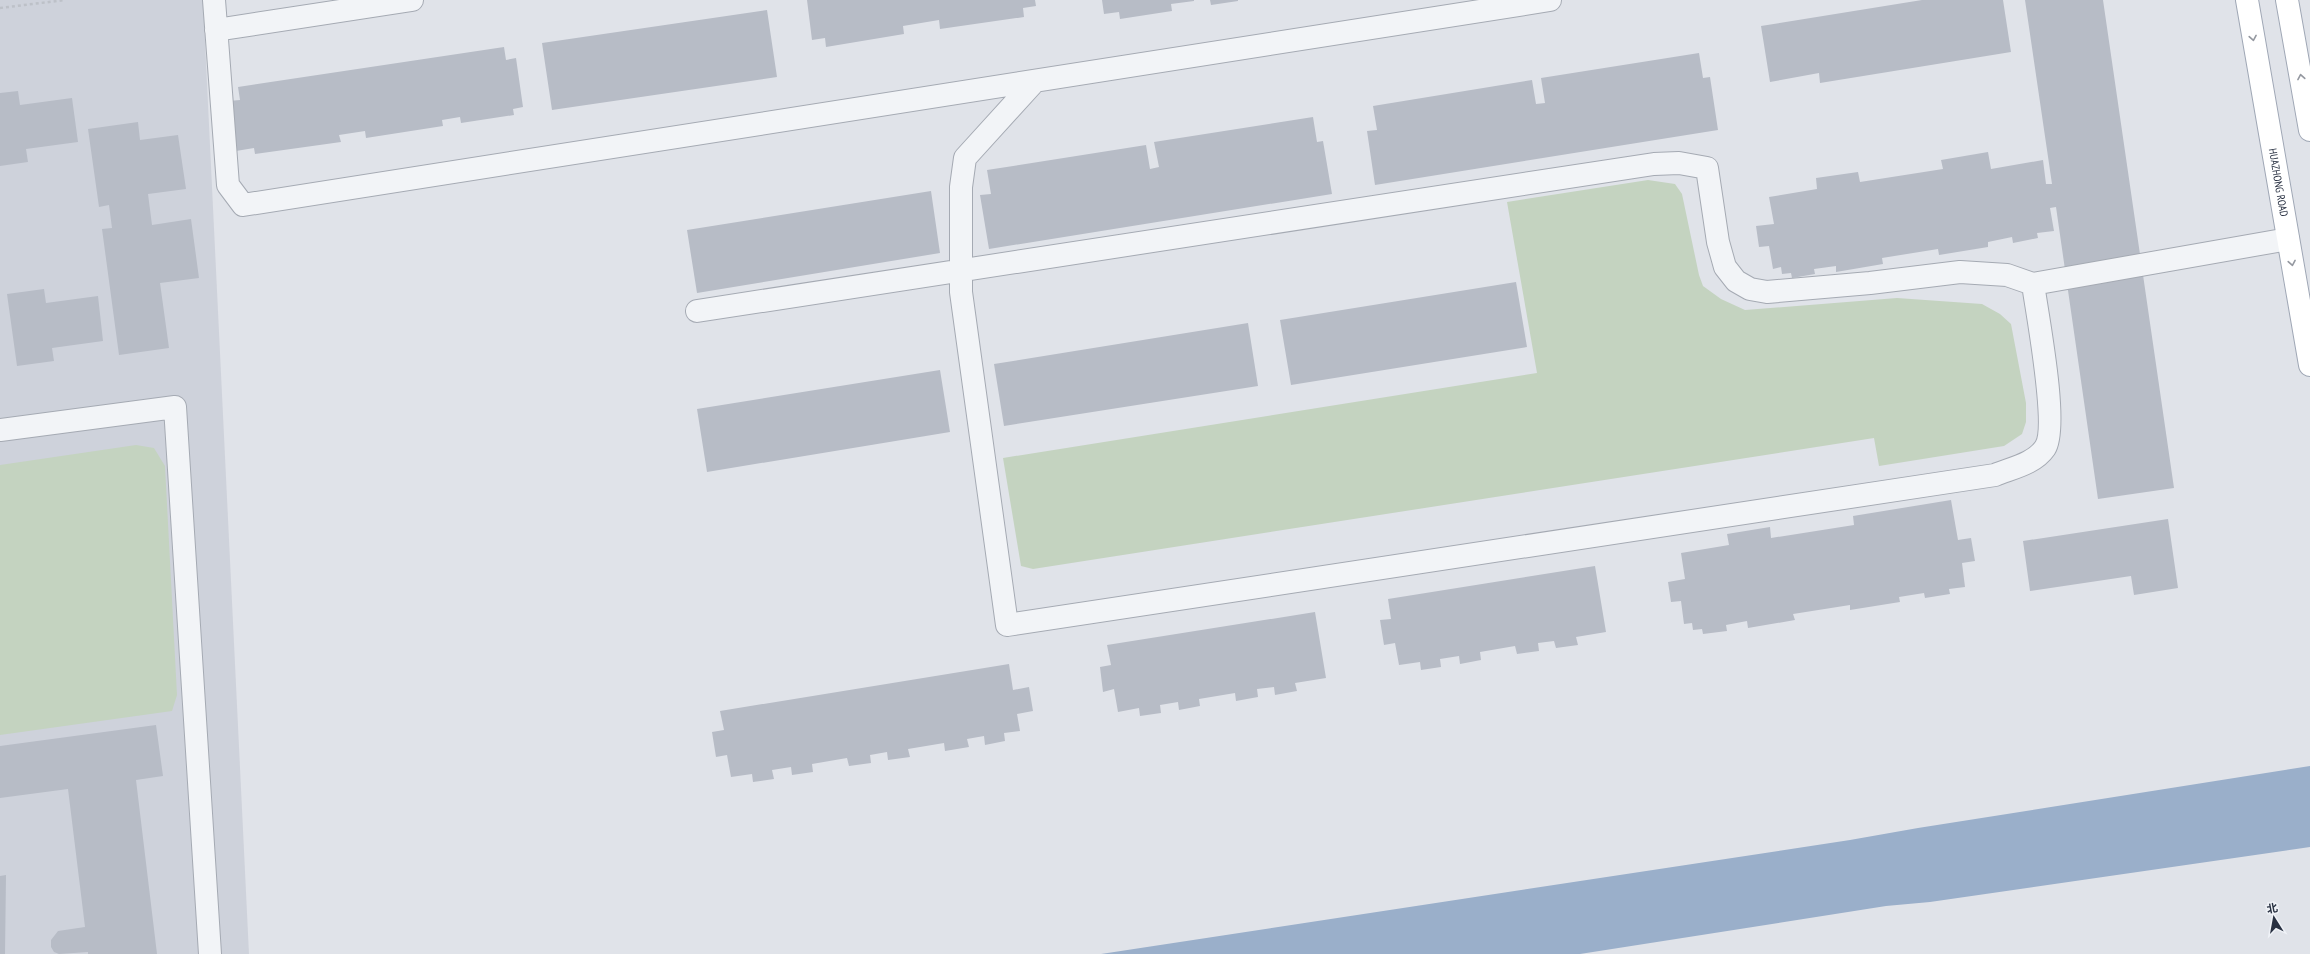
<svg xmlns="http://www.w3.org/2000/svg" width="2310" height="954" font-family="'PT Sans Narrow','Noto Sans SC',sans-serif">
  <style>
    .built { fill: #ced2db }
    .green { fill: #c4d3c0 }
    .water { fill: #9aafca }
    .building { fill: #b7bcc6 }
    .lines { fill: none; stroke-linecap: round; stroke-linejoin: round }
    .minor-casing { stroke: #a5aab3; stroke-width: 24 }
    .major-casing { stroke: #9fa7b5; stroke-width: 24 }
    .path { stroke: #bdc1c8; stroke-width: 2.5; stroke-dasharray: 3 3; stroke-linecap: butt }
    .minor { stroke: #f2f4f7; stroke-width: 22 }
    .major { stroke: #fff; stroke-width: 22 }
    .oneway { stroke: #9498a0 }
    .labels { text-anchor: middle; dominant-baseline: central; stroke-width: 4; stroke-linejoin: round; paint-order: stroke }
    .street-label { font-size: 11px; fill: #283041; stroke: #eff2f7 }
  </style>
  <rect width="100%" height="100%" fill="#e0e3e9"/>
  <path class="built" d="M 0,0 L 203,0 L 249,954 L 0,954 Z"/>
  <path class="green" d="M 1648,180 L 1675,184 L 1682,194 L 1699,275 L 1703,286 L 1721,299 L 1745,310 L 1897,298 L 1982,304 L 2000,314 L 2011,324 L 2026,403 L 2026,422 L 2022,434 L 2004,446 L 1879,466 L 1874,438 L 1033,569 L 1021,566 L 1003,458 L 1537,373 L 1507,202 Z
    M 136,445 L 154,448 L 165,466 L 177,695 L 172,711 L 0,735 L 0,465 Z"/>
  <path class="water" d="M 2310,766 L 2310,847 L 1930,902 L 1886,906 L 1580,954 L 1101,954 L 1850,840 L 1918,828 Z"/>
  <path class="building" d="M 807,0 L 1035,0 L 1036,6 L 1023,8 L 1024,17 L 940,29 L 939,20 L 903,26 L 904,34 L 826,47 L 825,38 L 812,40 Z
    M 1102,0 L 1194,0 L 1194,1 L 1171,4 L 1172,11 L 1120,19 L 1119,12 L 1104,14 Z
    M 1210,0 L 1238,0 L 1238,1 L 1211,5 Z
    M 1922,0 L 2003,0 L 2011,52 L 1820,83 L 1819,73 L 1770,82 L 1761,26 Z
    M 2025,0 L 2103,0 L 2174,488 L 2098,499 L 2056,207 L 2050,208 L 2054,231 L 2037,233 L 2038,238 L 2013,243 L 2012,237 L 1988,242 L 1988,247 L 1939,255 L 1938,249 L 1882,258 L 1883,264 L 1836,272 L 1836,266 L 1814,269 L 1815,274 L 1792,278 L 1791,273 L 1782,274 L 1781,267 L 1773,269 L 1769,246 L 1759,247 L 1756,226 L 1774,224 L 1769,197 L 1817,189 L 1816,178 L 1858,172 L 1860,182 L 1943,169 L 1941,160 L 1988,152 L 1991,169 L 2043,160 L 2046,184 L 2052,184 Z
    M 767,10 L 777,77 L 552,110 L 542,43 Z
    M 504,47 L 506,60 L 516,58 L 523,107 L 513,109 L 514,115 L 461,123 L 460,117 L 442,120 L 443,126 L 366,138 L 365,131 L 339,135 L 341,142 L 255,154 L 254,148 L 236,151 L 228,101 L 240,100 L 238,87 Z
    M 1699,53 L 1703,78 L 1710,77 L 1718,130 L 1375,185 L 1367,131 L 1377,130 L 1373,106 L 1532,80 L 1536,104 L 1545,103 L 1541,78 Z
    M 18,91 L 20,105 L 72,98 L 78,142 L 26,149 L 28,162 L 0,166 L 0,93 Z
    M 1313,117 L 1317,142 L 1323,141 L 1332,194 L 989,249 L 980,195 L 991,194 L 987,170 L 1146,145 L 1150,169 L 1159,167 L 1154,142 Z
    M 138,122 L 140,140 L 178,135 L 186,189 L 148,194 L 152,225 L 191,219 L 199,278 L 160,283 L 169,348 L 119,355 L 102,229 L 112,228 L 109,205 L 99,207 L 88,129 Z
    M 931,191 L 940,253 L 697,293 L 687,230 Z
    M 1516,282 L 1527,347 L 1291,385 L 1280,320 Z
    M 44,289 L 46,303 L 98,296 L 103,341 L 52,348 L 54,361 L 17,366 L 7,294 Z
    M 1248,323 L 1258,386 L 1004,426 L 994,364 Z
    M 940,370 L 950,432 L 707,472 L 697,409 Z
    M 1951,500 L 1958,540 L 1971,538 L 1975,561 L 1962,563 L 1965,587 L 1949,589 L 1950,594 L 1925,598 L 1924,593 L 1899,597 L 1900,602 L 1850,610 L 1850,605 L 1793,614 L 1795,620 L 1748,628 L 1747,621 L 1726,625 L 1727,631 L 1703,634 L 1702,629 L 1693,630 L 1692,623 L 1684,624 L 1681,601 L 1671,602 L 1668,582 L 1685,579 L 1681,553 L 1729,545 L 1727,534 L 1770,527 L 1771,538 L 1854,525 L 1853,516 Z
    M 2168,519 L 2178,588 L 2134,595 L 2131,576 L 2030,591 L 2023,541 Z
    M 1595,566 L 1606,632 L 1576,637 L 1578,645 L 1556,648 L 1554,641 L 1538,643 L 1539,651 L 1517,654 L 1515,646 L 1480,652 L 1481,660 L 1460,664 L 1459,656 L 1440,659 L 1441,667 L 1421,670 L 1420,662 L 1399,665 L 1395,643 L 1384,645 L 1380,620 L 1391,619 L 1388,599 Z
    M 1315,612 L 1326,678 L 1295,683 L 1297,691 L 1275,695 L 1274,687 L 1257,689 L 1258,697 L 1236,701 L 1235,693 L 1199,699 L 1200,706 L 1179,710 L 1178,702 L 1160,705 L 1161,713 L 1140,716 L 1139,708 L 1118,712 L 1114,689 L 1103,692 L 1100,667 L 1111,665 L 1107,645 Z
    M 1009,664 L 1013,690 L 1029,687 L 1033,711 L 1017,714 L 1020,731 L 1004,733 L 1005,741 L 985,745 L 984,736 L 967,739 L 969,747 L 945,751 L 944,743 L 908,749 L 910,757 L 888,760 L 887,752 L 870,755 L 871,763 L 849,766 L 847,758 L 812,764 L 813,772 L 792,775 L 791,767 L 772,770 L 774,779 L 753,782 L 752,774 L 731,777 L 727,755 L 716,757 L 712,732 L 724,730 L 720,711 Z
    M 156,725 L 163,776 L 136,780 L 157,954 L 88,954 L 88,952 L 59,954 L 54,952 L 51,947 L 51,940 L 58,931 L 85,927 L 68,789 L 0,798 L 0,746 Z
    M 6,875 L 5,954 L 0,954 L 0,876 Z"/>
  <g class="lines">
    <defs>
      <path id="minor" d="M 214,0 L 228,185 L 243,205 L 1550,0
        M 216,30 L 412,0
        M 1035,81 L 965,158 L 961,187 L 961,292 L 1007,625 L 1995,475 C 2012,468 2034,464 2045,448 C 2059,427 2037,313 2033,284
        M 697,311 L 1654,164 L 1679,163 L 1707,168 L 1718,242 L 1725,267 L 1736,281 L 1750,289 L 1767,292 L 1870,283 L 1960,272 L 2007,275 L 2033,284 L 2288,239
        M 0,430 L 175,407 L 210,954"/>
      <g id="major">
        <path id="s1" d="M 2247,0 L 2310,365"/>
        <path d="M 2287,0 L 2310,130"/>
      </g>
    </defs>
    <use href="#minor" class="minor-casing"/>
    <use href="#major" class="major-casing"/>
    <path class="path" d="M 0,8 L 65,0"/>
    <use href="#minor" class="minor"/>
    <use href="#major" class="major"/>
  </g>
  <defs><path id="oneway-chevron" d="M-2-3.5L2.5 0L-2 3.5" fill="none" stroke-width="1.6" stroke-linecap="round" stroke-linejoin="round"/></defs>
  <g class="oneway">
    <use href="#oneway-chevron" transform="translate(2253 38) rotate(80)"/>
    <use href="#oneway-chevron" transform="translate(2301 77) rotate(-100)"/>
    <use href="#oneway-chevron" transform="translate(2292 263) rotate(80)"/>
  </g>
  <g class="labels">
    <g class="street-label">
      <text stroke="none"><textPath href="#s1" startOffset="185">HUAZHONG ROAD</textPath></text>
    </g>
  </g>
  <g transform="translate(2274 918) rotate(349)" stroke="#eff2f7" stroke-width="3" paint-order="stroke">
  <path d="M0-3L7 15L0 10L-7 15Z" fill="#283041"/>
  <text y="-6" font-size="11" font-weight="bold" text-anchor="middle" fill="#283041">北</text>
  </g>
</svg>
